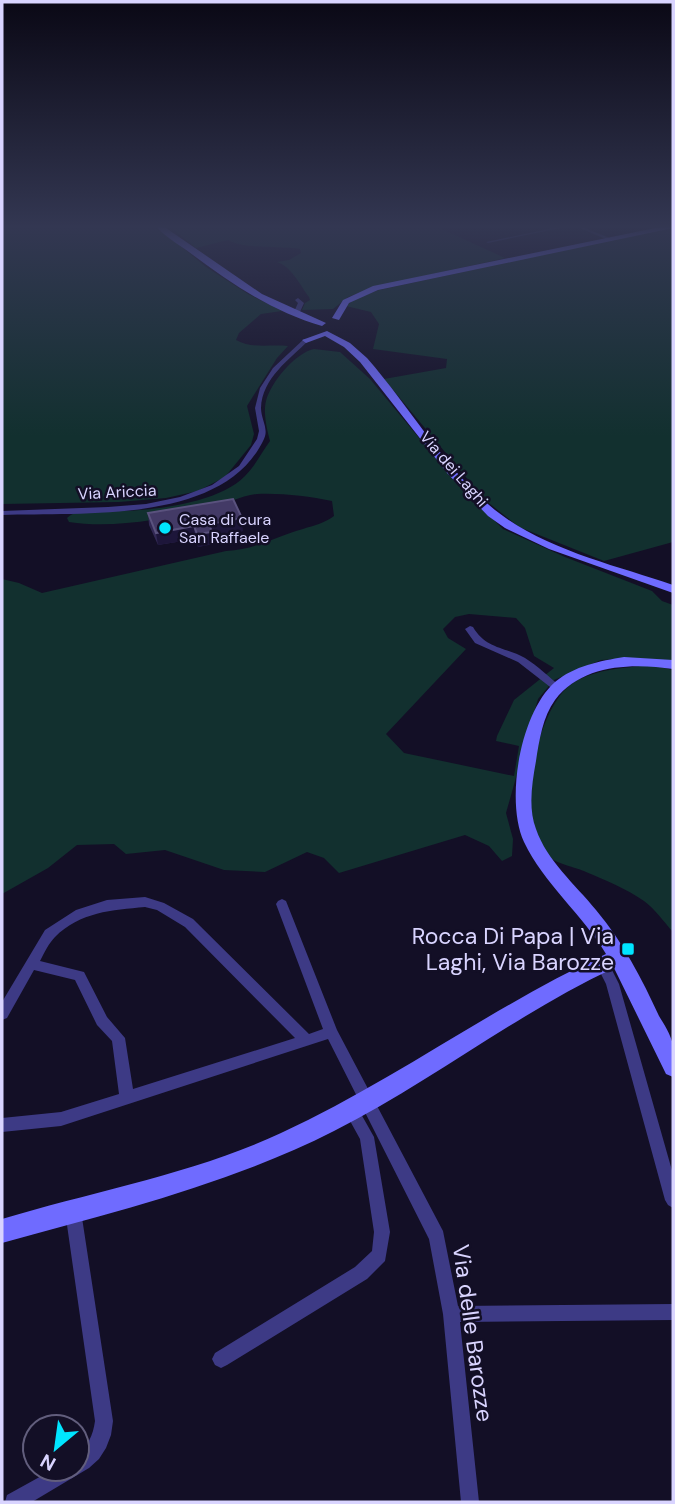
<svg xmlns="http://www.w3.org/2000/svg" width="675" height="1504" font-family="'DM Sans',sans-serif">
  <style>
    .green { fill: #12302f; fill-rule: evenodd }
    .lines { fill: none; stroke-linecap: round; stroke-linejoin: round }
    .street { fill: #3d3a85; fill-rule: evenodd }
    .secondary { fill: #6f6bff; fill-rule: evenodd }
    .wall { fill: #312854 }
    .shaded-wall { fill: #1d163a }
    .building { fill: #433a66; stroke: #5a527e; stroke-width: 2 }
    .poi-dot { fill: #00e5ff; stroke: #130f26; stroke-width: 2.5 }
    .labels { text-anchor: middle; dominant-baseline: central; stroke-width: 5; stroke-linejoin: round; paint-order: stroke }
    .far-street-label { font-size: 16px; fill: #d9d4ff; stroke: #130f26 }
    .far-poi-label { font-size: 16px; fill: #d9d4ff; stroke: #130f26; text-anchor: start }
    .near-poi-label { font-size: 23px; fill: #d9d4ff; stroke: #130f26; text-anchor: end }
    .near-street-label { font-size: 23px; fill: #d9d4ff; stroke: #130f26 }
  </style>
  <rect width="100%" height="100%" fill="#130f26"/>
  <path class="green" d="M 2,226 L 156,226 L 206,267 L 248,294 L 282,311 L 261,314 L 239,333 L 236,340 C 252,349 270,344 288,346 L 277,358 L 247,406 L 254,434 L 251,445 L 225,477 L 198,491 L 166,498 L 119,502 L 2,504 Z
    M 169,226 L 435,226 L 505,258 L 374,287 L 348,297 L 333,309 L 302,310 L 305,303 L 310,300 L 309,297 C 300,285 291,266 277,262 L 289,260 L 301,253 L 300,249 C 278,245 247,250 228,240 L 196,248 Z
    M 673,227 L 673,542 L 604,561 L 519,527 L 485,500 L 384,379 L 446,368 L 447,359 L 373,349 L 379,324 L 371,312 L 346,306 L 355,299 L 379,290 Z
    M 314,349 L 340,352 L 370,379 L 460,487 L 503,529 L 565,557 L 652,591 L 662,601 L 673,605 L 673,661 L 633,658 L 601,660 L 554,680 L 538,699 L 506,813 L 513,839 L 512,856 L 502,861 L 489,846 L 465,835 L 339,873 L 324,858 L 307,852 L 265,872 L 224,870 L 165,850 L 126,854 L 114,844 L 77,845 L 48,868 L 2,894 L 2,579 L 19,583 L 42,593 L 226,551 C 258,549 274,537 303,529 C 315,525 323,524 334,516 L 332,501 C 308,496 282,493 257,494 C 243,495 220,506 204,510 C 162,519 112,529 69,522 L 67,518 C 81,505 105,512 123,511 C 158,510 220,502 245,476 C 255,466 262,452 270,441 C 267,430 263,413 266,401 C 271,382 295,353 314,349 ZM 469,614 L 516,618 L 525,628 L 534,656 L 554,668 L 514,700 L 497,736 L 496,741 L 519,746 L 514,776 L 404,753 L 386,734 L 466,649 L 448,638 L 443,629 L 455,617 Z
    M 651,665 L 673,670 L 673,932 C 664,922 655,909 644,901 C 627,889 605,880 586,872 C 576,867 555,864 547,855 C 514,821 535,714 569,686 C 591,669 624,668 651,665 Z"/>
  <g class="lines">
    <path class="street" d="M 563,226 L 570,226 L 488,243 L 486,242 Z
      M 575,226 L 580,226 L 612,239 L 608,240 Z
      M 298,298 L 304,303 L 299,314 L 296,316 L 293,314 L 298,303 L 295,300 Z
      M 304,339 L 309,340 C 290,359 262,378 261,408 C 261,419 269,429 264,439 C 224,525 81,512 2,515 L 2,511 L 108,507 L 146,504 L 180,497 L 212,485 L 239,466 L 257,439 L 259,431 L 255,408 L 260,388 L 273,368 Z
      M 470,626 L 473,627 C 486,649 505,647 525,658 C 538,666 549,677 560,686 L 562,688 L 560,690 L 554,690 L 518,662 L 475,643 L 465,629 Z
      M 145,897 L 164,903 L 193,919 L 309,1034 L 323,1029 L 276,904 L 278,901 L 282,899 L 286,901 L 337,1030 L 443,1231 L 458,1306 L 673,1304 L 673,1320 L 460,1322 L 479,1502 L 461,1502 L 443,1314 L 429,1239 L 328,1039 L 61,1126 L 2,1132 L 2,1118 L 61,1112 L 119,1094 L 112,1041 L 97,1025 L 75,980 L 34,970 L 7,1018 L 2,1020 L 2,1002 L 45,930 L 76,910 L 107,900 ZM 145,907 L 157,910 L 185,927 L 295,1038 L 133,1089 L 125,1038 L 107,1017 L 84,972 L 40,961 C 44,953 49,943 55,937 C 80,912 112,910 145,907 Z
      M 602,959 L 607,960 L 619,984 L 673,1174 L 673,1208 L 668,1205 L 665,1200 L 606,984 L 596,964 L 597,960 Z
      M 351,1103 L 356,1105 L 374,1137 L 390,1232 L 385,1261 L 367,1279 L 227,1365 L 221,1368 L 215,1365 L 212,1359 L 215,1353 L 355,1267 L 372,1251 L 374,1232 L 360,1139 L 344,1110 L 346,1105 Z
      M 73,1203 L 78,1206 L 81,1211 L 113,1421 L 111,1435 L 106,1448 L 99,1459 L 89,1468 L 32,1502 L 5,1502 L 7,1495 L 54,1469 L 77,1469 L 77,1455 C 88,1445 93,1436 95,1421 L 65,1211 L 68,1206 Z"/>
    <path class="secondary" d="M 156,226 L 163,226 L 262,294 L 326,323 L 322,326 C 273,312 230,283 189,252 C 178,244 164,236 156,226 Z
      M 665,226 L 673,226 L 673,228 L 378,290 L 349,303 L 339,320 L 332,318 L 343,300 L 373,286 Z
      M 327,331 L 350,343 L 367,358 C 410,407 444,468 495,510 C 545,550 615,565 673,585 L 673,593 L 549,549 L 505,528 L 488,516 L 448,474 L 360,362 L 344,347 L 325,336 L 306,343 L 302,340 Z
      M 624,657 L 673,660 L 673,669 C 633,663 582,664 555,700 C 543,716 539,741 536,761 C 532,783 528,808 536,829 C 547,861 575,884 596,910 C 623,942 642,979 659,1016 C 664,1024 671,1035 673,1045 C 675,1054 673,1067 673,1077 L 666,1074 L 614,968 C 516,1014 431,1082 334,1131 C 230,1184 114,1212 2,1243 L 2,1219 C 94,1191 193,1174 281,1133 C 394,1081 493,1006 606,954 C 582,914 544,884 524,842 C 505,801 520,713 555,682 C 574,666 600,661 624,657 Z"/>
  </g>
  <path class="wall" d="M 148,513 L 243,531 L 212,536 L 213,544 L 198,547 L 195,539 L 158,545 L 149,525 Z"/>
  <path class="shaded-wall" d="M 242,518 L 243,531 L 212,536 L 213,544 L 198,547 L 197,534 L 209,524 Z
    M 194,526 L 195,539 L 158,545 L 156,533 Z"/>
  <path class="building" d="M 233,499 L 242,518 L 209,524 L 212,532 L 197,534 L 194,526 L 156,533 L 148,513 Z"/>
  <linearGradient id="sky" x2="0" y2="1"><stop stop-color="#0a0815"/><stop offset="0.52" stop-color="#333752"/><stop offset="1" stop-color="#333752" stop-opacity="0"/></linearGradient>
  <rect width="675" height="436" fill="url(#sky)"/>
  <g class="poi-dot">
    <circle cx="165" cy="528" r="7"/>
    <rect x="621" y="942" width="14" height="14" rx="3.5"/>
  </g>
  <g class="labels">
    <g class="far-street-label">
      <text transform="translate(454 469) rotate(49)">Via dei Laghi</text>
      <text transform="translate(117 492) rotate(-3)">Via Ariccia</text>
    </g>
    <g class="far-poi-label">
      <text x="179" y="519">Casa di cura<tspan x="179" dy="18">San Raffaele</tspan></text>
    </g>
    <g class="near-poi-label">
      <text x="614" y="936">Rocca Di Papa | Via<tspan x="614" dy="26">Laghi, Via Barozze</tspan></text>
    </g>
    <g class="near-street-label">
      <text transform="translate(473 1333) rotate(82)">Via delle Barozze</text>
    </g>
  </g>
  <rect width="675" height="1504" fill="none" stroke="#d9d4ff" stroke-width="7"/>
  <g transform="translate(56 1448) rotate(209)"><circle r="33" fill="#130f26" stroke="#625e7d" stroke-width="2"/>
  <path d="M0-5L12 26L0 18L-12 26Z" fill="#00e5ff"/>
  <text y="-10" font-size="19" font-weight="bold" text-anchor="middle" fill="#d9d4ff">N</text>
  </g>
</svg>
